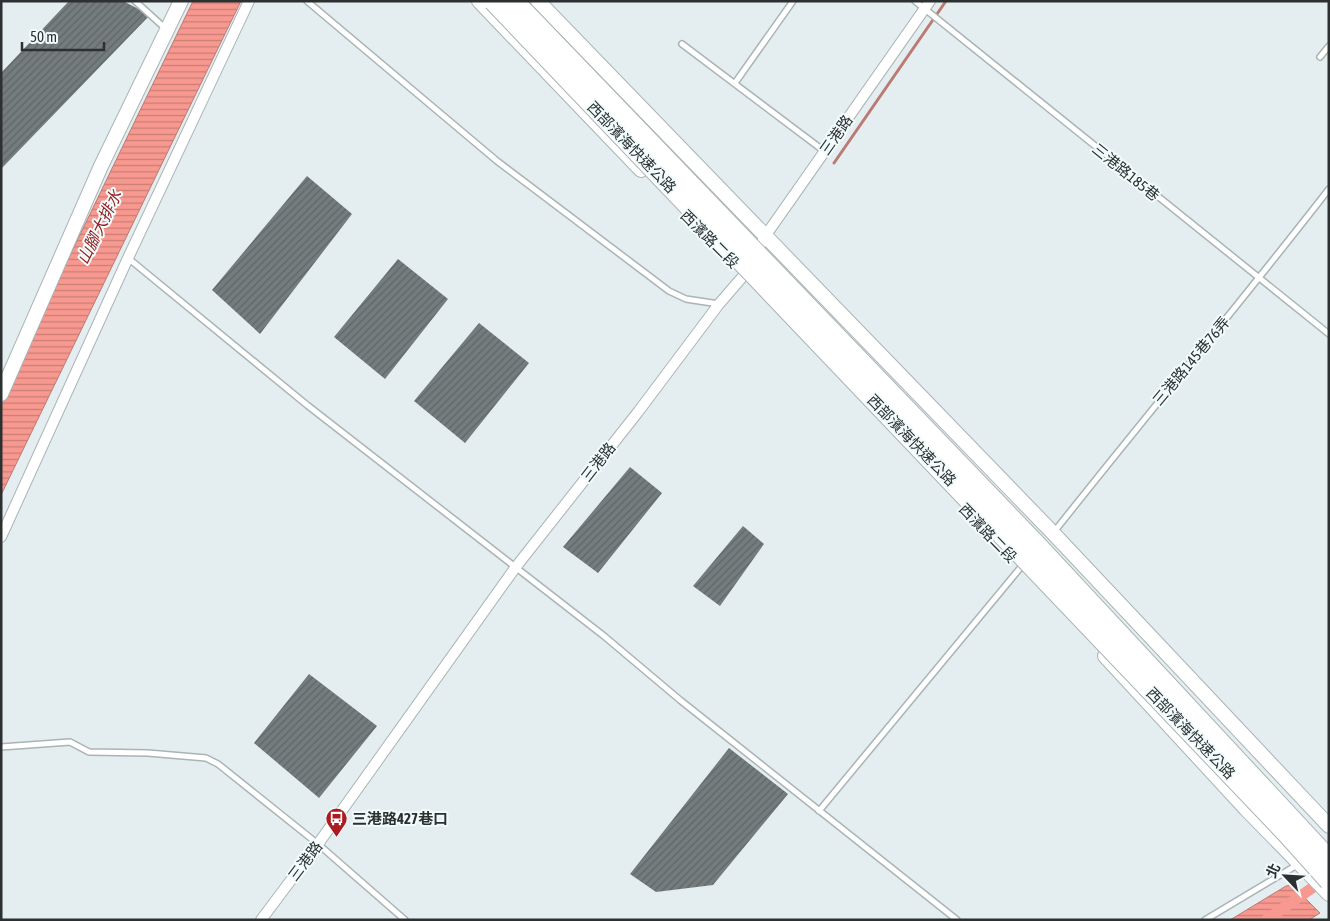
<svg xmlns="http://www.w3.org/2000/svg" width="1330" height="921" font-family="'Asap Condensed','Noto Sans TC',sans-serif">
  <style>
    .water { fill: url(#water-rules); stroke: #bb7a74 }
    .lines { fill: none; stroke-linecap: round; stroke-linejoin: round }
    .stream { stroke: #bb7a74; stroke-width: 3 }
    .canal { stroke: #f89990; stroke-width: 11 }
    .building { fill: url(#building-hatch) }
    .lane-casing { stroke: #aab4b5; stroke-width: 8 }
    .street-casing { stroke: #aab4b5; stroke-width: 12 }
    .secondary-casing { stroke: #aab4b5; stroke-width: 16 }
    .lane { stroke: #fff; stroke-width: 5 }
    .street { stroke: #fff; stroke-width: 10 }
    .secondary { stroke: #fff; stroke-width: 14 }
    .highway-bridge-casing { stroke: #aab4b5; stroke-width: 21; stroke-linecap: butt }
    .highway-bridge { stroke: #fff; stroke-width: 19 }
    .labels { text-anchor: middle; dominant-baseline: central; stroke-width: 4; stroke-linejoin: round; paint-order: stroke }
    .street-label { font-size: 15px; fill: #2c3031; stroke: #f1fbfc }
    .poi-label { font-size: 15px; font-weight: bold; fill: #2c3031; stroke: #f1fbfc; text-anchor: start }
    .water-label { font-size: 16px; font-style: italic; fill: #8f2120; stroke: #f1fbfc }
  </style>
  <defs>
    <pattern id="water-rules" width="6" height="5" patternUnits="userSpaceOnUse" patternTransform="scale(1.25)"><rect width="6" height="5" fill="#f89990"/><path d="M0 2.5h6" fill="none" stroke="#c97d76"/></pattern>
    <pattern id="building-hatch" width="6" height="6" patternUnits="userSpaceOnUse" patternTransform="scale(1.25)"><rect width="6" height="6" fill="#747c7e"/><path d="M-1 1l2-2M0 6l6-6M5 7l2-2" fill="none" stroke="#5f6668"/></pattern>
  </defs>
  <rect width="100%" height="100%" fill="#e4edef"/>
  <path class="water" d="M 193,1 L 241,1 L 1,495 L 1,398 Z
    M 1292,885 L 1320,913 L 1309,920 L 1230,920 L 1286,886 Z"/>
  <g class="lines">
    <path class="stream" d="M 834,163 L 946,1"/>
    <path class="canal" d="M 1266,920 L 1325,879"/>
  </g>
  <path class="building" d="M 69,1 L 123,1 L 150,15 L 1,169 L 1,73 Z
    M 307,176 L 352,214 L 260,334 L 212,290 Z
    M 398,259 L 448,299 L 385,379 L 334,337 Z
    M 479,323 L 529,363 L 465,443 L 414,401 Z
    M 630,467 L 662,493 L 598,573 L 563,547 Z
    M 743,526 L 764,544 L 720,606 L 693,586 Z
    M 309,674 L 377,726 L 319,798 L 254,743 Z
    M 729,748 L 788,794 L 713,885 L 656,892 L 630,874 Z"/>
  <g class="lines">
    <defs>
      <path id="lane" d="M 135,1 L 166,29
        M 307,1 L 497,161 L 669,291 L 686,299 L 719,304
        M 915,1 L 1329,334
        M 682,44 L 824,151
        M 1320,57 L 1329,46
        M 735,83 L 793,1
        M 128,258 L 307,405 L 604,636 L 680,700 L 957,920
        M 1054,532 C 1145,417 1239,305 1329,189
        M 1,747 L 70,742 L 89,752 L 148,753 L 206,758 L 218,764 L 318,844 L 405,920
        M 819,811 L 1021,567
        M 1205,920 L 1297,865"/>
      <path id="street" d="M 1,537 L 128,258 L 249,1
        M 261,920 L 318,844 L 515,568 L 638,412 L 719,304 L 745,274 L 766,235 L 930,1"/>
      <path id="secondary" d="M 479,1 L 641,170
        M 538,1 L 1053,533 L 1329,826
        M 1,394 L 101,166 L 181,1
        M 1105,656 L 1246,809 L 1329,894"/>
    </defs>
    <use href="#lane" class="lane-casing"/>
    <use href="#street" class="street-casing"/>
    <use href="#secondary" class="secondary-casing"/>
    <use href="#lane" class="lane"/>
    <use href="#street" class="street"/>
    <use href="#secondary" class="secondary"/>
    <defs>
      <path id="highway-bridge" d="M 493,1 L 1286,833 L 1329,881
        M 514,1 L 1037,545 L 1329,859"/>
    </defs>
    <use href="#highway-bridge" class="highway-bridge-casing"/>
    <use href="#highway-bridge" class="highway-bridge"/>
  </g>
  <defs>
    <symbol id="bus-pin" viewBox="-11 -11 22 30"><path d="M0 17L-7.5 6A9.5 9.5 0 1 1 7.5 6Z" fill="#ad1b1f" stroke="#f1fbfc"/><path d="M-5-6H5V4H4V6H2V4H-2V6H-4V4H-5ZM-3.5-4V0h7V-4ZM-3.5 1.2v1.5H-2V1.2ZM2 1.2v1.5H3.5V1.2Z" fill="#fff"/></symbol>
  </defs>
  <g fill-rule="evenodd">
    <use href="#bus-pin" x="324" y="806" width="25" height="34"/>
  </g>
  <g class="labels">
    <g class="street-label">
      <text transform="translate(836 135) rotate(-55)">三港路</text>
      <text transform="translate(632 147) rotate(46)">西部濱海快速公路</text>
      <text transform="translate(1126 172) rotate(39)">三港路185巷</text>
      <text transform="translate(710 239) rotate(45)">西濱路二段</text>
      <text transform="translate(1191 361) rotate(-50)">三港路145巷76弄</text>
      <text transform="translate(912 440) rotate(46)">西部濱海快速公路</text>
      <text transform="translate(598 462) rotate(-52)">三港路</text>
      <text transform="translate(988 533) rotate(46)">西濱路二段</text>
      <text transform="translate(1191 733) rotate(46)">西部濱海快速公路</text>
      <text transform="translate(305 861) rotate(-53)">三港路</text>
    </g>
    <g class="poi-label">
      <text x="352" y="818">三港路427巷口</text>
    </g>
    <g class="water-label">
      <text transform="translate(99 227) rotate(-64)">山腳大排水</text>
    </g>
  </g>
  <rect width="1330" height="921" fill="none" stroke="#2c3031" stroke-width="5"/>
  <g transform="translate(1285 876) rotate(295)" stroke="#f1fbfc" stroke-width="4" paint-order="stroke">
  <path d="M0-4L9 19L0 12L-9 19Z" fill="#2c3031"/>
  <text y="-8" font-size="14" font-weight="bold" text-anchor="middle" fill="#2c3031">北</text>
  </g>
  <path d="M22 42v8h82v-8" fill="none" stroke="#2c3031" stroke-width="2.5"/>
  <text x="30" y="42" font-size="15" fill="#2c3031" stroke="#f1fbfc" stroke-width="4" paint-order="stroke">50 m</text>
</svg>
